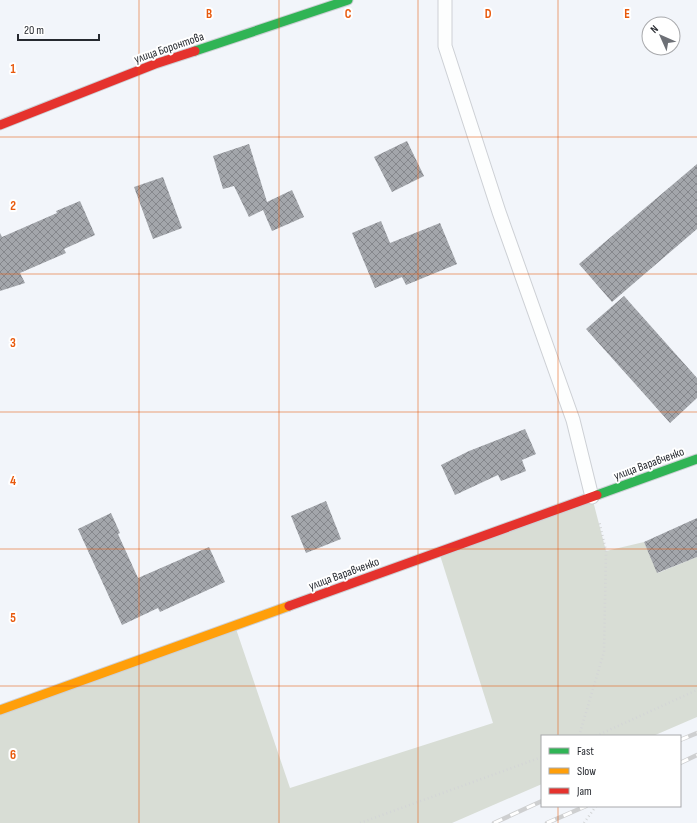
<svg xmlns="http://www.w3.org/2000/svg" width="697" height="823" font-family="'Sofia Sans Condensed',sans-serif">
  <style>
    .green { fill: #d8ddd5 }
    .building { fill: url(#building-cross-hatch) }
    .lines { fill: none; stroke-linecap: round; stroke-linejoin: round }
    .lane-casing { stroke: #cdd0d5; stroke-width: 15 }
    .fast-casing { stroke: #cdd0d5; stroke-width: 11 }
    .slow-casing { stroke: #cdd0d5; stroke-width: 11 }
    .jam-casing { stroke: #cdd0d5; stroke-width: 11 }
    .path { stroke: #d3d5d6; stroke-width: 2.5; stroke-dasharray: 1 3; stroke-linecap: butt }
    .lane { stroke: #fdfefe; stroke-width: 13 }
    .fast { stroke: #30b455; stroke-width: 9 }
    .slow { stroke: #ff9f0a; stroke-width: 9 }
    .jam { stroke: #e5322d; stroke-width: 9 }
    .rail-casing { stroke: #cecfd0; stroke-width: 4.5 }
    .rail { stroke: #fff; stroke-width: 3; stroke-dasharray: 9; stroke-linecap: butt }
    .grid { fill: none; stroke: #e8590c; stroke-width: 1; stroke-opacity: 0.55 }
    .labels { text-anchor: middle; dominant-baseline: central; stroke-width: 4; stroke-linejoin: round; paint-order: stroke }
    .street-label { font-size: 12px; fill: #26292f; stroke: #fff }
    .grid-label { font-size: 13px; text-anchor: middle; font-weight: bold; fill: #e8590c; stroke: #fff; stroke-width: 4; stroke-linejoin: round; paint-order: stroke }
  </style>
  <defs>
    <pattern id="building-cross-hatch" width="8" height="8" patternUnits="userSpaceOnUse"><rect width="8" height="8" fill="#a3a6ab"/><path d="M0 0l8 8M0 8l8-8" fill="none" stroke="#85878c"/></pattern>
  </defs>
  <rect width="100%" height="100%" fill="#f2f5fa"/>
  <path class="green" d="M 592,497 L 606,551 L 644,542 L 658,573 L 697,557 L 697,717 L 653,736 L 542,736 L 542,784 L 452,823 L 0,823 L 0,710 L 235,626 L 290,788 L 493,723 L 439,552 Z"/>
  <path class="building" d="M 407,141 L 424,176 L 392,192 L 374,157 Z
    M 249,144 L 267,202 L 292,190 L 304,217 L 272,231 L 263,210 L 249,217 L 234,186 L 223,189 L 213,156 Z
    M 697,164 L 697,229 L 612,302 L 579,264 Z
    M 163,177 L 182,228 L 153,239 L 134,187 Z
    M 80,201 L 95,235 L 64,249 L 66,253 L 20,273 L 25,283 L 0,291 L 0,233 L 2,237 L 57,213 L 56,211 Z
    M 381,221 L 390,243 L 440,223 L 457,264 L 406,285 L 402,277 L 375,288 L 352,233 Z
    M 624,296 L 697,378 L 697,398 L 670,423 L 586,329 Z
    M 525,429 L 536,454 L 522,460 L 526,471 L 501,481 L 498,475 L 455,495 L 441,465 L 469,451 Z
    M 326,501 L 341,539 L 306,553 L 291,516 Z
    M 111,513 L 120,533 L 118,534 L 138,578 L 209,547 L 225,582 L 160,612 L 158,608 L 122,625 L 78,529 Z
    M 697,518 L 697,557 L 657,573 L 644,542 Z"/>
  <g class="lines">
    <defs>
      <path id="lane" d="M 445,0 L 445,46 L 499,212 L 573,420 L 592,497"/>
      <path id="fast" d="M 195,51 L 348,0
        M 597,495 L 697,459"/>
      <path id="slow" d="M 0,710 L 289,606"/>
      <path id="jam" d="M 0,125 L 155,64 L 195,51
        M 289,606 L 597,495"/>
    </defs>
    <use href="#lane" class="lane-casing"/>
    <use href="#fast" class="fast-casing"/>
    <use href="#slow" class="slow-casing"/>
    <use href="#jam" class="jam-casing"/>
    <path class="path" d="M 579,736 L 604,652 L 606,551 L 599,521
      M 596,736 L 697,690
      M 360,823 L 542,757
      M 584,823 L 596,806"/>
    <use href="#lane" class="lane"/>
    <use href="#fast" class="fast"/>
    <use href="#slow" class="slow"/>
    <use href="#jam" class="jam"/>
    <defs>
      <path id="rail" d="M 680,740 L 697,733
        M 680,763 L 697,755
        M 494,823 L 542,801
        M 547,823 L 586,806"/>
    </defs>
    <use href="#rail" class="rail-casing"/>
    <use href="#rail" class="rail"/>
  </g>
  <path class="grid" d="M 139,0 L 139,823M 279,0 L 279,823M 418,0 L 418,823M 558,0 L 558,736M 0,137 L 697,137M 0,274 L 697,274M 0,412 L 697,412M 0,549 L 697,549M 0,686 L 697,686M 558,806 L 558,823"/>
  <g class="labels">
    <g class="street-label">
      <text transform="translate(169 48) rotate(-19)">улица Боронтова</text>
      <text transform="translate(649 464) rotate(-20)">улица Варавченко</text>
      <text transform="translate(344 574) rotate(-20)">улица Варавченко</text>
    </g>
  </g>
  <g class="grid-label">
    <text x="209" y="18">B</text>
    <text x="348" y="18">C</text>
    <text x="488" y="18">D</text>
    <text x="627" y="18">E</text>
    <text x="13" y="73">1</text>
    <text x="13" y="210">2</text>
    <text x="13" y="347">3</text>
    <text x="13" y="485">4</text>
    <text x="13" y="622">5</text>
    <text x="13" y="759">6</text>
  </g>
  <rect x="541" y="735" width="140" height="72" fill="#ffffff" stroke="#a8a9ac"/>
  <rect x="549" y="748" width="20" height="6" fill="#30b455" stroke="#a8a9ac"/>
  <text x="577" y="755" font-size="12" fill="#26292f">Fast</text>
  <rect x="549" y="768" width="20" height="6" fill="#ff9f0a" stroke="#a8a9ac"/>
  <text x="577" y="775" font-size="12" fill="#26292f">Slow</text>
  <rect x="549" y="788" width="20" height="6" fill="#e5322d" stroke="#a8a9ac"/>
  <text x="577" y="795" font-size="12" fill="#26292f">Jam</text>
  <g transform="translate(661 36) rotate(315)"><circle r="19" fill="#ffffff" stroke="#a8a9ac"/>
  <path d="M0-3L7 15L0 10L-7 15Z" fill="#6d7076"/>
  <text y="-6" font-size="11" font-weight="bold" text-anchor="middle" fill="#26292f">N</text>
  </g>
  <path d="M18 34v6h81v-6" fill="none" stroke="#26292f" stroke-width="2"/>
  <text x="24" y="34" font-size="12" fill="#26292f" stroke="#ffffff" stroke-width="3" paint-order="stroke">20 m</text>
</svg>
